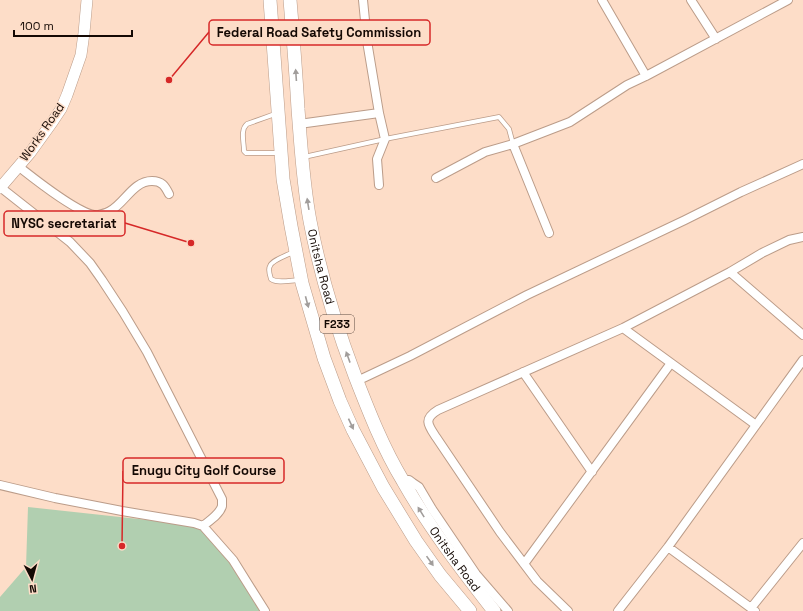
<svg xmlns="http://www.w3.org/2000/svg" width="803" height="611" font-family="'Space Grotesk',sans-serif">
  <style>
    .green { fill: #b1cfb0 }
    .lines { fill: none; stroke-linecap: round; stroke-linejoin: round }
    .lane-casing { stroke: #bb9c89; stroke-width: 5.5 }
    .street-casing { stroke: #bb9c89; stroke-width: 10 }
    .secondary-casing { stroke: #bb9c89; stroke-width: 12 }
    .primary-casing { stroke: #bb9c89; stroke-width: 14 }
    .lane { stroke: #fff; stroke-width: 4 }
    .street { stroke: #fff; stroke-width: 8 }
    .secondary { stroke: #fff; stroke-width: 11 }
    .primary { stroke: #fff; stroke-width: 13 }
    .oneway { fill: #a19d9b }
    .labels { text-anchor: middle; dominant-baseline: central; stroke-width: 3; stroke-linejoin: round; paint-order: stroke }
    .shield { fill: #fdddc8; stroke: #5a493f; stroke-width: 1 }
    .shield-label { font-size: 11px; font-weight: bold; fill: #140904 }
    .street-label { font-size: 12px; fill: #140904; stroke: #fdddc8 }
    .leader { fill: none; stroke: #d62828; stroke-width: 1.5 }
    .callout-dot { fill: #d62828; stroke: #fdddc8; stroke-width: 1.5 }
    .callout { fill: #fdddc8; stroke: #d62828; stroke-width: 1.5 }
    .callout-label { font-size: 13px; text-anchor: middle; font-weight: bold; fill: #140904 }
  </style>
  <rect width="100%" height="100%" fill="#fdddc8"/>
  <path class="green" d="M 28,507 L 203,526 L 264,611 L 0,611 L 0,597 L 26,567 Z"/>
  <g class="lines">
    <defs>
      <path id="lane" d="M 275,114 L 247,124 C 240,130 244,142 244,151 L 246,153 L 279,153
        M 304,157 L 385,139 L 499,117 L 509,129 L 513,144
        M 293,252 C 288,255 272,260 270,266 C 268,269 270,276 271,279 C 278,284 291,280 300,280"/>
      <path id="street" d="M 363,0 L 367,41 L 379,113 L 385,139 L 377,159 L 379,185
        M 602,0 L 646,76
        M 691,0 L 716,39
        M 299,124 L 379,113
        M 513,144 L 549,233
        M 18,166 C 32,177 83,218 99,215 C 102,214 107,213 110,211 C 125,203 133,181 152,181 C 162,181 165,186 169,194
        M 436,178 L 485,152 L 513,144 L 570,122 L 627,85 L 646,76 L 788,0
        M 0,187 L 70,242 L 90,263 L 102,280 L 123,312 L 147,352 L 222,499 C 222,501 222,504 222,506 C 220,514 209,521 203,526
        M 730,272 L 803,335
        M 623,328 L 756,425
        M 523,372 L 592,472
        M 357,381 L 410,356 L 527,295 L 685,220 L 741,192 L 803,164
        M 402,480 L 409,480 L 413,483 L 419,487 L 432,509 L 476,574 L 508,611
        M 0,485 L 55,498 L 122,511 L 194,523 L 203,526 L 233,560 L 265,611
        M 668,547 L 755,611
        M 524,564 L 671,363
        M 751,608 L 803,543
        M 568,611 L 537,581 L 500,532 L 436,437 C 428,425 423,419 438,410 L 623,328 L 730,272 L 762,253 L 789,240 L 803,237
        M 618,611 L 668,547 L 803,360"/>
      <path id="secondary" d="M 0,188 L 30,153 L 53,121 L 61,109 L 67,95 L 81,55 L 84,33 L 87,0"/>
      <g id="primary">
        <path d="M 270,0 L 283,179 L 291,226 L 302,283 L 324,358 L 340,401 L 353,430 L 383,487 L 416,541 L 440,575 L 470,611"/>
        <path id="s1" d="M 290,0 C 293,36 296,73 298,109 C 301,146 303,184 310,221 C 320,273 336,326 355,376 C 369,412 383,448 403,481 C 429,527 461,569 494,611"/>
      </g>
    </defs>
    <use href="#lane" class="lane-casing"/>
    <use href="#street" class="street-casing"/>
    <use href="#secondary" class="secondary-casing"/>
    <use href="#primary" class="primary-casing"/>
    <use href="#lane" class="lane"/>
    <use href="#street" class="street"/>
    <use href="#secondary" class="secondary"/>
    <use href="#primary" class="primary"/>
  </g>
  <defs><path id="oneway-solid" d="M-6-.8H1V-3.2L6.5 0L1 3.2V.8H-6Z"/></defs>
  <g class="oneway">
    <use href="#oneway-solid" transform="translate(296 75) rotate(-94)"/>
    <use href="#oneway-solid" transform="translate(308 204) rotate(-99)"/>
    <use href="#oneway-solid" transform="translate(307 302) rotate(75)"/>
    <use href="#oneway-solid" transform="translate(348 357) rotate(-110)"/>
    <use href="#oneway-solid" transform="translate(351 424) rotate(65)"/>
    <use href="#oneway-solid" transform="translate(421 512) rotate(-122)"/>
    <use href="#oneway-solid" transform="translate(430 561) rotate(55)"/>
  </g>
  <g class="labels">
    <rect class="shield" x="320" y="315" width="34" height="18" rx="3"/>
    <g class="shield-label">
      <text x="337" y="324">F233</text>
    </g>
    <g class="street-label">
      <text transform="translate(42 132) rotate(-55)">Works Road</text>
      <text stroke="none"><textPath href="#s1" startOffset="269">Onitsha Road</textPath></text>
      <text stroke="none"><textPath href="#s1" startOffset="593">Onitsha Road</textPath></text>
    </g>
  </g>
  <path class="leader" d="M169 80L209 32M191 243L125 223M122 546L123 471"/>
  <g class="callout-dot">
    <circle cx="169" cy="80" r="4"/>
    <circle cx="191" cy="243" r="4"/>
    <circle cx="122" cy="546" r="4"/>
  </g>
  <g class="callout">
    <rect x="209" y="20" width="221" height="25" rx="4"/>
    <rect x="4" y="211" width="121" height="25" rx="4"/>
    <rect x="123" y="458" width="161" height="25" rx="4"/>
  </g>
  <g class="callout-label">
    <text x="319" y="37">Federal Road Safety Commission</text>
    <text x="64" y="228">NYSC secretariat</text>
    <text x="204" y="475">Enugu City Golf Course</text>
  </g>
  <g transform="translate(32 579) rotate(174)" stroke="#fdddc8" stroke-width="3" paint-order="stroke">
  <path d="M0-3L7 15L0 10L-7 15Z" fill="#140904"/>
  <text y="-6" font-size="11" font-weight="bold" text-anchor="middle" fill="#140904">N</text>
  </g>
  <path d="M14 30v6h118v-6" fill="none" stroke="#140904" stroke-width="2"/>
  <text x="20" y="30" font-size="12" fill="#140904" stroke="#fdddc8" stroke-width="3" paint-order="stroke">100 m</text>
</svg>
